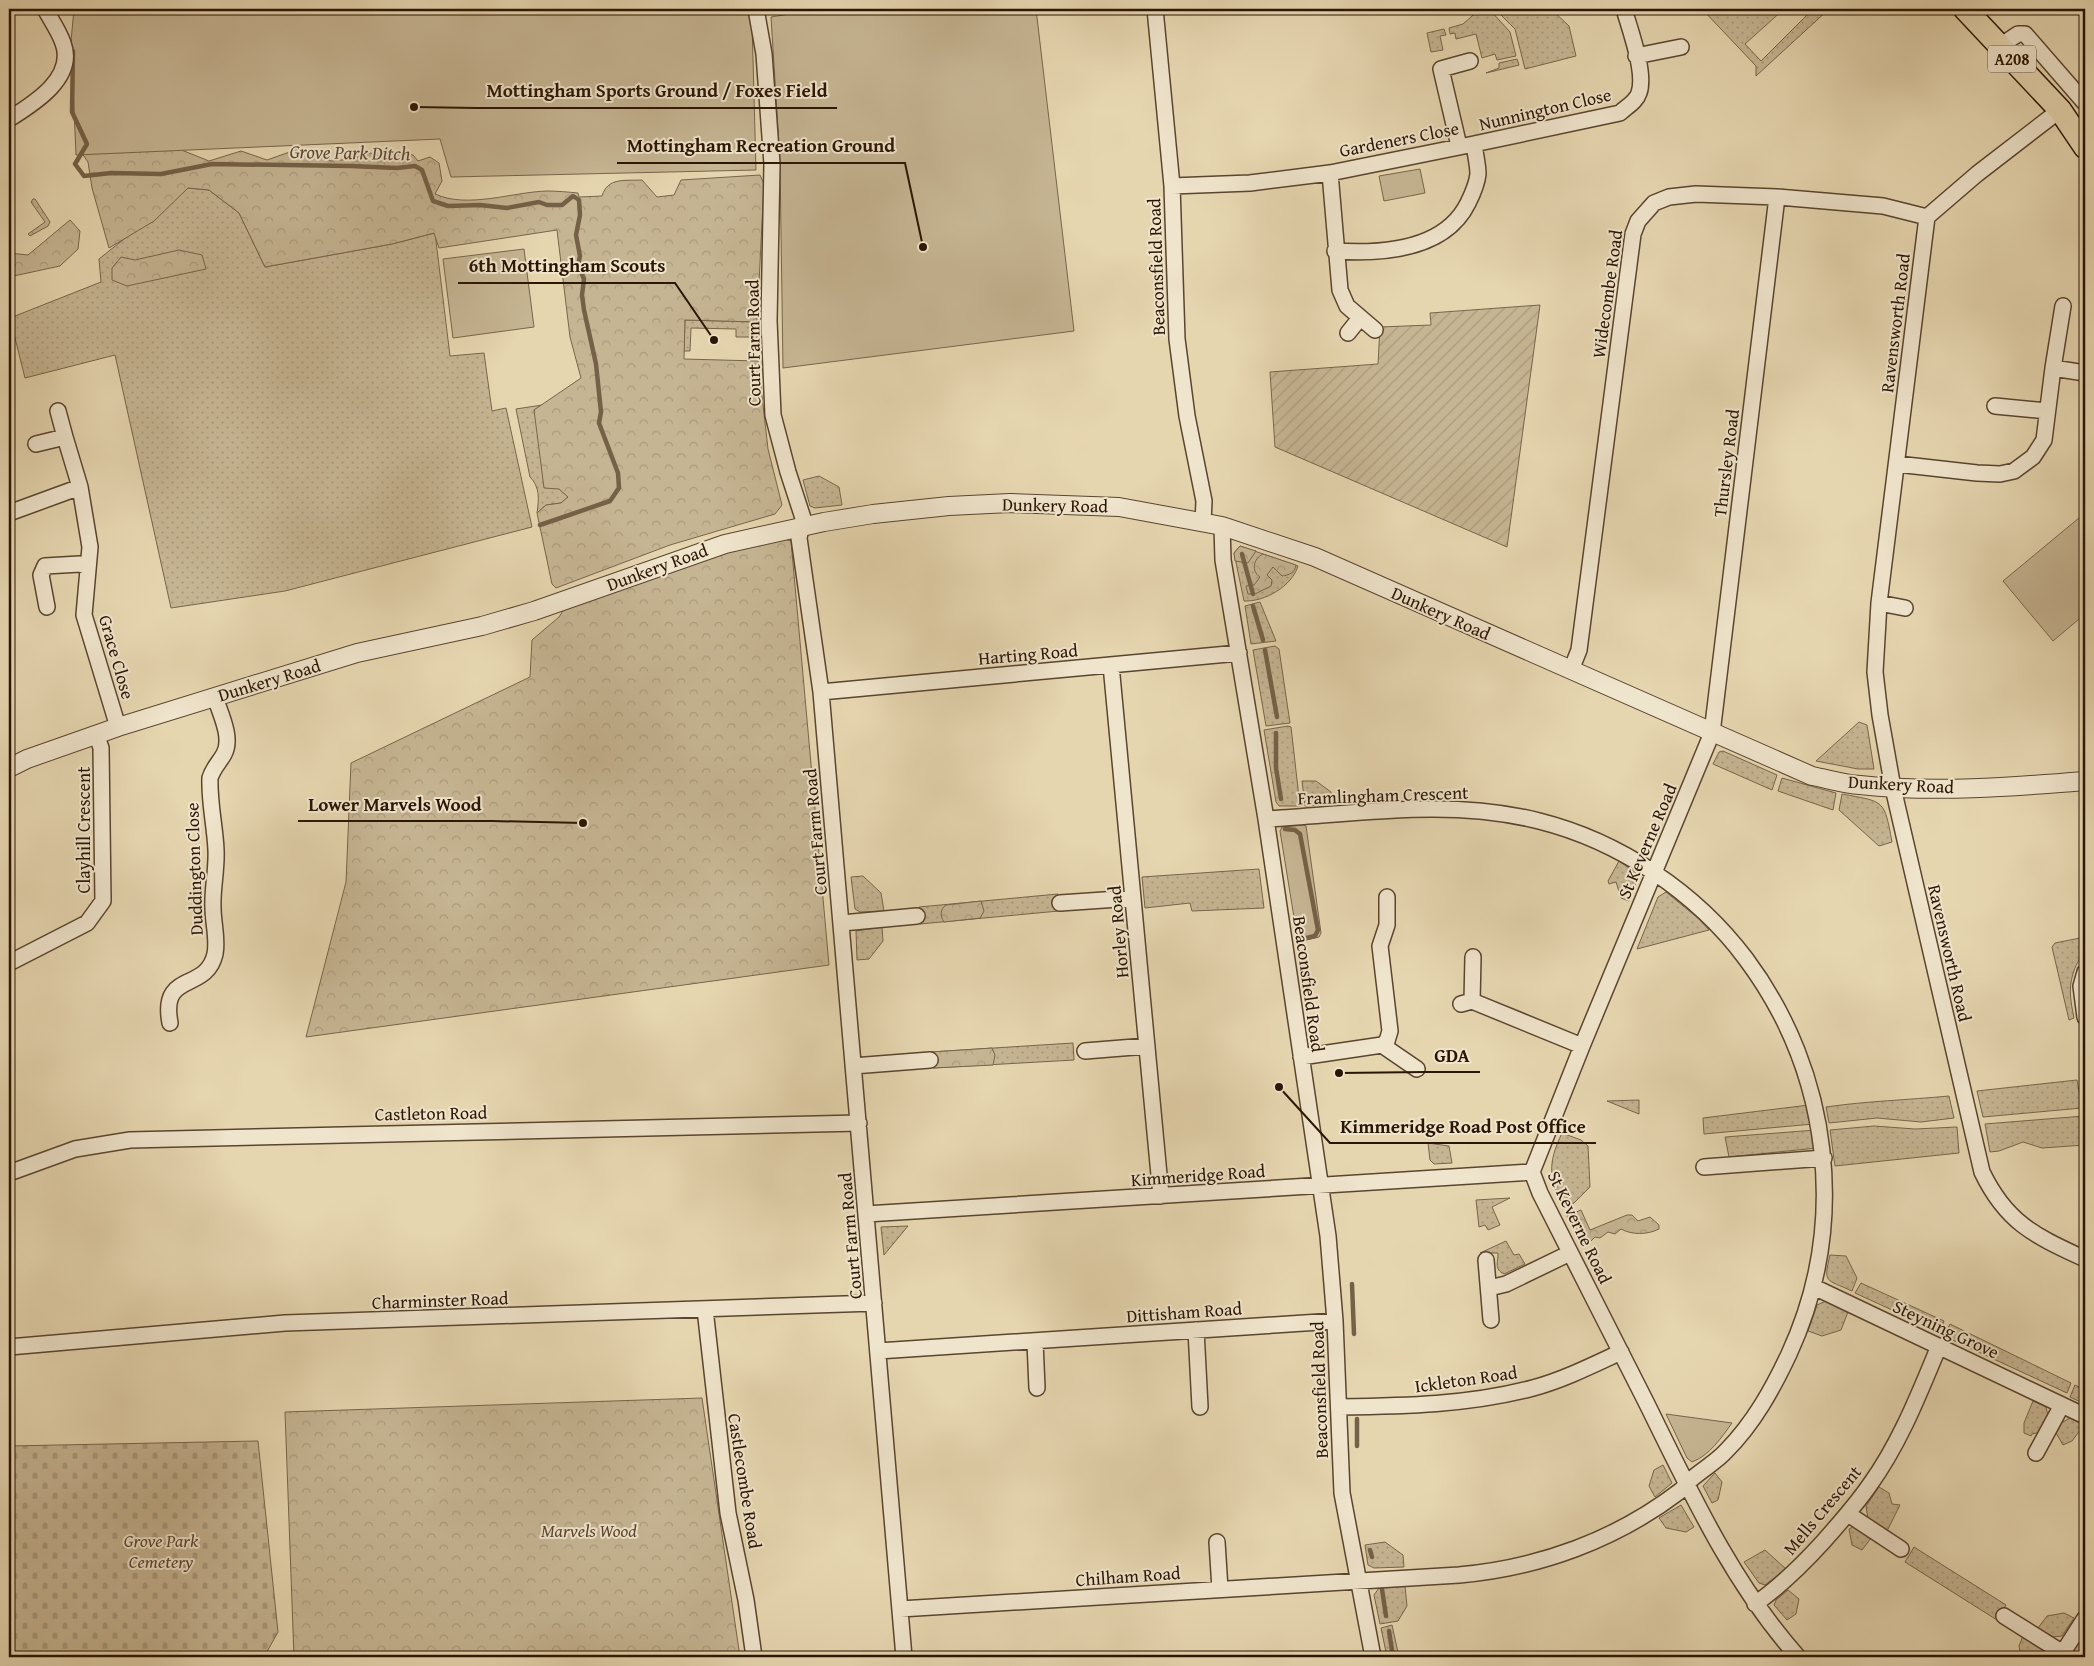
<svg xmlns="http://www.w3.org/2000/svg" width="2094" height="1666" font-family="'Gentium Book Plus',serif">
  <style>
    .grass { fill: url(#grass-dots); stroke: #78654b }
    .forest { fill: url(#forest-crowns); stroke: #78654b }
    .cemetery { fill: url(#cemetery-stones); stroke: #78654b }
    .park { fill: #c6b593; stroke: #78654b }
    .garden { fill: url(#garden-furrows); stroke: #78654b }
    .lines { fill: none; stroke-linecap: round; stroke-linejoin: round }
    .stream { stroke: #756147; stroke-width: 4.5 }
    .minor-casing { stroke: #5a452e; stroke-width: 18 }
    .tertiary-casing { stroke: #5a452e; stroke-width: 20 }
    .primary-casing { stroke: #2b1503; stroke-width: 25 }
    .minor { stroke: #efe4cc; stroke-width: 15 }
    .tertiary { stroke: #efe4cc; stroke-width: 18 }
    .primary { stroke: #e6d6b0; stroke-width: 22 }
    .labels { text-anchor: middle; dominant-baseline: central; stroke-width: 4; stroke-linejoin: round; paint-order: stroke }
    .shield { fill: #efe4cc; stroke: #66533f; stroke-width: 1 }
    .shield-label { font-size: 16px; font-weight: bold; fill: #2b1503 }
    .street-label { font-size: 18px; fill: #2b1503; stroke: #efe4cc }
    .park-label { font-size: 18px; font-style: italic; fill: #5a452e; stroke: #efe4cc }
    .water-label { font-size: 19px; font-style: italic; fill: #5c4831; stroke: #efe4cc }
    .leader { fill: none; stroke: #2b1503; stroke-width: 2 }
    .callout-dot { fill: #2b1503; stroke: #efe4cc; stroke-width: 2 }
    .callout-label { font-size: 19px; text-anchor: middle; font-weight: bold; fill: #2b1503; stroke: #efe4cc; stroke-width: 4; stroke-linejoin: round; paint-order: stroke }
  </style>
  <defs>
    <pattern id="grass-dots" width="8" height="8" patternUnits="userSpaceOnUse" patternTransform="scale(1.25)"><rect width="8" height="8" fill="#c6b593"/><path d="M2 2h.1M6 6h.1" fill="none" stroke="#aa9b7d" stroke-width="1.8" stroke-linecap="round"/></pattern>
    <pattern id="forest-crowns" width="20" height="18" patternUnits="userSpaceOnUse" patternTransform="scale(1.25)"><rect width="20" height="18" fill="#c6b593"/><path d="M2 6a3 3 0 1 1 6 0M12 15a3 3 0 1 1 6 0" fill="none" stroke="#aa9b7d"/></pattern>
    <pattern id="cemetery-stones" width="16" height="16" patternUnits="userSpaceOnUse" patternTransform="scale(1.25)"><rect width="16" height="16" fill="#c6b593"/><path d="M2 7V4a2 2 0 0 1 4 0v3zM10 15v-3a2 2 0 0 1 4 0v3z" fill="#aa9b7d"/></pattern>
    <pattern id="garden-furrows" width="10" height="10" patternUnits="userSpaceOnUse" patternTransform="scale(1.25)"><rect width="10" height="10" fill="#c6b593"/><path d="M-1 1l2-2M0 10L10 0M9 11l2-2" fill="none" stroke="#aa9b7d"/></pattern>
  </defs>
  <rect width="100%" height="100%" fill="#e6d6b0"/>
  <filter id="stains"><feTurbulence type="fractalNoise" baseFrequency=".004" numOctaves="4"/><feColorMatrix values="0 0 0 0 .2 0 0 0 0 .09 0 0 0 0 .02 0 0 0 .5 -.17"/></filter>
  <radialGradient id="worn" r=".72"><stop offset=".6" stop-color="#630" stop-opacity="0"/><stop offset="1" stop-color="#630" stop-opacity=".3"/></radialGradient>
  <path class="grass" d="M 1480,9 L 1489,9 L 1510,32 L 1516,56 L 1497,60 L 1495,54 L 1482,58 L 1476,34 L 1456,39 L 1455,33 L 1450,34 L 1449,28 L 1463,24 Z
    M 1495,9 L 1551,9 L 1569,26 L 1576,56 L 1525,69 L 1515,29 Z
    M 1702,9 L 1784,9 L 1745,44 L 1761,61 L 1813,9 L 1829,9 L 1756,76 L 1756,66 Z
    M 1444,29 L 1446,35 L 1440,36 L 1443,50 L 1431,52 L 1427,33 Z
    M 1517,59 L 1519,65 L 1486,73 L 1499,68 L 1499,63 Z
    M 188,188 L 209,190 L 239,213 L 265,267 L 392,244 L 435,233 L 450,356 L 484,353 L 492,411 L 506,408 L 532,527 L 285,591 L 171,608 L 115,355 L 25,378 L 10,318 L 101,282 L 99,259 Z
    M 33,199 L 35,199 L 50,222 L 48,226 L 30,236 L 28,234 L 45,222 L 31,202 Z
    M 685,320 L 757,322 L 758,337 L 736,337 L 736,329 L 691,328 L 690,351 L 684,351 Z
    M 542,405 L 534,410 L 559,488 L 568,497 L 561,503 L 546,505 L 537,513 C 539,499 540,487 530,477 L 516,409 Z
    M 819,476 L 839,487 L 842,505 L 815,508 L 810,506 L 803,480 Z
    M 1240,546 L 1298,566 C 1292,586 1265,602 1244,601 L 1234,553 Z
    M 1260,602 L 1276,641 L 1251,644 L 1245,606 Z
    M 1275,646 L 1279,649 L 1290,723 L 1266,726 L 1253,650 Z
    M 1859,722 L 1867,725 L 1874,769 L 1858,769 L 1816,761 Z
    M 1288,726 L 1291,727 L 1300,806 L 1279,806 L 1276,802 L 1264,730 Z
    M 1723,751 L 1777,775 L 1772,790 L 1713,764 L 1719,752 Z
    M 1782,778 L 1836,793 L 1833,810 L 1778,791 Z
    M 1302,781 L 1316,781 L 1331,792 L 1332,804 L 1305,806 Z
    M 1842,794 C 1885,802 1884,799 1892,842 L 1879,846 L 1839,810 Z
    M 1619,861 L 1639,875 L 1629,901 L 1621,898 L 1616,882 L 1609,884 L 1608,881 Z
    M 1259,869 L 1264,908 L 1192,911 L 1190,903 L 1145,908 L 1142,877 Z
    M 863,876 L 881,893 L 884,911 L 860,912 L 855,909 L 851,877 Z
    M 1666,892 L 1699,919 L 1709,930 L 1637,949 L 1658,897 Z
    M 1058,894 L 1059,911 L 920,924 L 919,907 Z
    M 882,927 L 883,941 L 869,959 L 857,960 L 856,931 Z
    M 2085,937 C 2085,959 2078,956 2073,974 C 2068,989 2071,1003 2074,1018 L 2069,1020 L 2052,947 L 2055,943 Z
    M 1073,1043 L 1074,1060 L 933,1068 L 931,1052 Z
    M 2077,1080 L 2082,1108 L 1983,1117 L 1977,1091 Z
    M 1949,1096 L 1954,1118 L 1921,1122 L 1877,1118 L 1829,1123 L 1826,1107 C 1867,1101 1908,1100 1949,1096 Z
    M 1639,1100 L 1639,1114 L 1607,1101 Z
    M 1809,1105 L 1813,1124 L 1704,1134 L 1703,1118 Z
    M 2084,1116 L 2085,1145 L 2042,1148 L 2023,1142 L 1999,1151 L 1990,1152 L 1985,1124 Z
    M 1874,1126 L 1915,1129 L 1957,1127 L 1959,1153 L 1835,1166 L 1830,1130 Z
    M 1816,1130 L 1817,1148 L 1729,1157 L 1725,1137 Z
    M 1562,1133 L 1581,1140 L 1588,1146 L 1590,1187 L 1574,1203 L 1564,1209 C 1549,1177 1547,1165 1562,1133 Z
    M 1428,1143 L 1449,1146 L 1452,1163 L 1434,1164 L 1430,1160 Z
    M 1510,1198 L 1492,1207 L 1500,1225 L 1488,1230 L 1485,1225 L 1479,1227 L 1476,1200 Z
    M 908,1226 L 884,1255 L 881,1227 Z
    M 1506,1241 L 1514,1255 L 1519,1254 L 1525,1264 L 1504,1274 C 1494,1269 1498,1263 1498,1253 L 1480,1253 Z
    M 1830,1255 L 1846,1256 L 1857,1278 L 1852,1291 C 1826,1279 1823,1284 1830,1255 Z
    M 1861,1283 L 1944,1321 L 1940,1332 L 1855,1293 Z
    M 1826,1301 L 1848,1312 L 1841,1330 L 1822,1336 L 1808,1331 L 1817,1305 Z
    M 1950,1324 L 2071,1383 L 2067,1393 L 1944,1336 Z
    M 2075,1385 L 2085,1390 L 2085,1404 L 2070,1397 Z
    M 2033,1401 L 2046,1407 L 2048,1416 L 2040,1432 L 2032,1434 L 2031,1436 L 2024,1433 L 2024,1423 Z
    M 2070,1418 L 2084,1425 L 2072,1441 L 2063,1445 L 2056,1433 L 2061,1423 Z
    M 1663,1465 L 1672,1483 L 1655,1497 L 1649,1486 L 1654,1470 Z
    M 1715,1473 L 1722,1482 L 1718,1500 L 1712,1503 L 1703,1486 Z
    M 1879,1487 L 1889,1493 L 1892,1504 L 1900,1505 L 1887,1531 L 1868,1519 L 1866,1506 Z
    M 1681,1505 L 1694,1527 L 1686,1532 L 1666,1528 L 1659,1518 Z
    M 1853,1527 L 1871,1538 L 1862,1550 L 1852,1545 L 1849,1529 Z
    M 1385,1542 L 1403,1555 L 1404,1567 L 1374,1568 L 1368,1565 L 1365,1545 Z
    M 1914,1547 L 2006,1605 L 1997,1620 L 1905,1562 Z
    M 1765,1550 L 1786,1569 L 1765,1585 L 1759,1583 L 1744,1562 Z
    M 1405,1586 L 1407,1606 L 1398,1621 L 1380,1624 L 1374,1595 L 1379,1588 Z
    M 1788,1590 L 1799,1599 L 1796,1614 L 1787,1620 L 1774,1605 L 1776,1600 Z
    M 2064,1613 L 2074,1618 L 2062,1636 L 2053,1637 L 2038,1628 L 2047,1616 Z
    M 1392,1625 L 1399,1657 L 1387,1657 L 1381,1628 Z
    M 2023,1636 L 2044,1649 L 2046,1654 L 2021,1657 L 2019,1646 Z"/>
  <path class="forest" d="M 159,141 L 209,161 L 241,151 L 267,160 L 298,149 L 317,153 L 331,161 L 351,159 L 370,153 L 385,157 L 405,153 L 413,155 L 418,161 L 430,157 L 439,163 L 442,181 L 435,194 C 468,209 512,192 547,191 C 557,191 568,192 578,193 L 579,197 L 602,196 C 608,177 624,181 642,180 L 657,197 L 674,195 L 681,180 L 760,175 L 764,184 L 757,322 L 685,320 L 684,359 L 758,361 L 768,449 L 782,505 L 775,514 L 670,545 L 556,588 L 552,584 L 537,513 L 546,505 L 561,503 L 568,497 L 559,489 L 544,488 L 534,410 L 581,378 L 570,337 L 557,230 L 439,248 L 434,233 L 392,244 L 265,267 L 239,213 L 209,190 L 188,188 L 154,221 L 109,248 L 92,188 L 88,162 L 79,149 Z
    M 70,220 L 80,231 L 78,249 L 60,266 L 9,277 L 9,253 L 28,255 Z
    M 179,250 L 202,255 L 206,269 L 127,286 L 112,280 L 112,268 L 121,257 L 135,260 Z
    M 781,538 L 791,541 L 829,965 L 306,1037 L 346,882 L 351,763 L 530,677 L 532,640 L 559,617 L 568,603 L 666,566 Z
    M 1240,546 L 1256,551 L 1248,563 L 1235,561 L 1234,553 Z
    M 1263,554 L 1296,565 C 1295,573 1289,575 1282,576 L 1273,567 L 1267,575 L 1272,580 L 1271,586 L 1255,594 L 1248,594 L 1246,586 L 1254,585 L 1260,577 C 1251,571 1253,559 1263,554 Z
    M 981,901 L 984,911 L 980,918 L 944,922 C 940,916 940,909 946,905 Z
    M 992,1048 L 995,1055 L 993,1065 L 933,1068 L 931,1052 Z
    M 1581,1210 L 1590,1230 L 1627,1215 L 1632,1215 L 1638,1221 L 1650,1217 L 1659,1225 L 1659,1229 C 1647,1235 1632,1235 1621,1229 L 1615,1234 L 1608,1232 L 1600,1238 L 1595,1237 L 1589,1243 L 1581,1244 L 1567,1216 Z
    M 702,1398 L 740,1657 L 294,1657 L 285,1412 Z"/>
  <path class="cemetery" d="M 258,1441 L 278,1632 L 264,1657 L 9,1657 L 9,1446 Z"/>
  <path class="park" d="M 74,9 L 749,9 L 752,23 L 756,170 L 451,177 L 440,139 L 76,155 L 71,41 Z
    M 820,9 L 1036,9 L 1074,331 L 783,368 L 780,162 L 771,17 Z
    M 1420,169 L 1425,193 L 1384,201 L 1379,176 Z
    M 524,249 L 534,327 L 453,338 L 443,259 Z
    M 2085,513 L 2085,614 L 2053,641 L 2003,581 Z
    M 1303,825 L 1306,826 L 1321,933 L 1319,937 L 1298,942 L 1280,831 L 1282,827 Z
    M 1666,1414 L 1732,1423 C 1722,1437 1709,1456 1692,1462 L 1687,1458 Z
    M 2085,1631 L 2085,1657 L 2069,1657 Z"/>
  <path class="garden" d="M 1540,305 L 1507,547 L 1275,447 L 1270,372 L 1378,364 L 1380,327 L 1431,325 L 1430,313 Z"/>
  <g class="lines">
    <path class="stream" d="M 73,51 L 72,112 L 87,144 L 75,164 L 84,176 L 111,173 L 161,174 L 212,164 L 351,166 L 397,168 L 415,166 L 422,170 L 433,201 L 448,206 L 480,205 L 507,208 L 539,202 L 547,205 L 562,205 L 573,196 L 579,200 L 580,215 L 576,235 L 580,256 L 578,265 L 584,279 L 582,295 L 584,310 L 596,364 L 601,412 L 599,423 L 618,473 L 619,488 L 610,501 L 540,525
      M 1242,554 L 1253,594
      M 1253,606 L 1263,640
      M 1265,650 L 1277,717
      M 1276,733 L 1276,768 L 1281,799
      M 1285,829 L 1295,830 L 1300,834 L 1318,930 L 1315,936 L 1302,939
      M 1352,1284 L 1354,1334
      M 1357,1419 L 1357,1446
      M 1370,1550 L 1372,1557
      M 1382,1589 L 1386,1616
      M 1389,1631 L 1393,1657"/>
    <defs>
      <path id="minor" d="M 756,9 L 764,54 L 772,164 L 769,321 L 773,415 L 788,472 L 803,518 L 799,538 L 821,692 L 904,1657
        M 1155,9 L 1172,186 L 1177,339 L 1187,416 L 1204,501 L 1203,522
        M 2000,46 L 2018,34 L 2025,34 L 2085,103
        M 1636,56 L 1681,47
        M 2060,110 L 1977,174 L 1927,217 L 1879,603 L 1875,672 L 1880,715 L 1893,788 L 1982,1172 C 2007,1224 2036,1236 2085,1259
        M 9,119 C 33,104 76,78 63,43 C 59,31 51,20 45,9
        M 1474,144 L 1620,113 C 1626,107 1636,102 1639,93 C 1646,73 1630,30 1624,9
        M 1459,146 L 1441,69 L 1470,61
        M 1330,173 L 1340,290 L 1347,306 L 1375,330
        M 1172,186 L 1250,183 L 1330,173 L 1474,144 C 1475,153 1478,165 1478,174 C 1477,184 1472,195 1468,203 C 1445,250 1381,254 1335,251
        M 1777,197 L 1712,733 L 1582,1046 L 1532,1172 L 1540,1193 C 1575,1263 1611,1332 1646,1402 C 1690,1491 1732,1583 1798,1657
        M 1348,333 L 1360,318
        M 2053,368 L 2063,306
        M 1995,406 L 2047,411
        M 58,411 L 65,437
        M 36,444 L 65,437 L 80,487 L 90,547 L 84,615 L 118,727
        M 1897,464 L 1977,473 L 2000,474 L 2014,471 L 2033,457 L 2044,440 L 2053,368 L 2085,373
        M 9,513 L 80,487
        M 1222,526 L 1223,560 L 1266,819 L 1328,1236 L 1335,1321 L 1342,1493 L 1373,1657
        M 1879,603 L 1905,608
        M 47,607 L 41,575 L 45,566 L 80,564 L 88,567
        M 1111,665 L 1161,1196
        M 1571,670 L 1579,650 L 1633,234 L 1638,221 L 1654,203 L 1669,197 L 1696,194 L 1777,197 L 1883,206 L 1927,217
        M 821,692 L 1239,653
        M 1060,903 L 1133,898
        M 842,923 L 917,916
        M 9,963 L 87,923 L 103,901 L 101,748 L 97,736
        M 2085,972 L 2081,986 L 2085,1017
        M 1472,1001 L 1582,1046
        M 1461,1004 L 1472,1001 L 1473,957
        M 170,1023 C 160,970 206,993 215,954 C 218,939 213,923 213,908 C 212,889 217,870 216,850 C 215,826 209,802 210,778 C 213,768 219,763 224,754 C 233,738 220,713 215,697
        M 1382,1045 L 1387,1041 L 1390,1031 L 1380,946 L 1387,925 L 1387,897
        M 1085,1051 L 1147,1046
        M 1301,1057 L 1382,1045 L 1417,1069
        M 853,1066 L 930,1060
        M 1704,1167 L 1824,1158
        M 9,1173 L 75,1149 L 130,1140 L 859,1123
        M 866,1214 L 1532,1172
        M 1486,1260 L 1491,1320
        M 1814,1287 L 2085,1416
        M 1489,1288 L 1506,1284 L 1570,1253
        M 705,1309 L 728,1513 L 746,1600 L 754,1657
        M 1196,1330 L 1200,1407
        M 1035,1342 L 1037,1388
        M 9,1347 L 285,1323 L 874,1303
        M 878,1351 L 1335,1321
        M 1339,1407 C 1404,1406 1469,1405 1533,1388 C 1563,1380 1593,1365 1621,1352
        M 2036,1453 L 2062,1405
        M 1848,1514 L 1901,1549
        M 1217,1542 L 1220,1589
        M 1755,1604 C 1781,1586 1802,1565 1823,1542 C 1839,1524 1855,1506 1869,1486 C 1900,1443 1919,1394 1939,1346
        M 900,1609 L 1459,1575 C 1539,1568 1616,1540 1680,1491 C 1685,1487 1689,1481 1694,1477 C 1705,1468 1717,1461 1726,1451 C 1754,1423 1773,1388 1789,1354 C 1849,1224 1831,1073 1746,959 C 1696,892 1619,841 1539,821 C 1450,798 1356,814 1266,819
        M 2004,1616 L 2063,1653
        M 2060,1657 L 2085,1618"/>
      <path id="tertiary" d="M 9,768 L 27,759 L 118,727 L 357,653 L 482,626 L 534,611 L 725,544 L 824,522 L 873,514 L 949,506 L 1010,503 L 1119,507 L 1222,526 L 1315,557 L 1812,776 C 1828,779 1844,784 1860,785 C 1934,793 2011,787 2085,781"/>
      <path id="primary" d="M 1965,9 L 2060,110 L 2085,147"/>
    </defs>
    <use href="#minor" class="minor-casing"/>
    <use href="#tertiary" class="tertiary-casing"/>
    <use href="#primary" class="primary-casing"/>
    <use href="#minor" class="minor"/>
    <use href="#tertiary" class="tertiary"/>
    <use href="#primary" class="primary"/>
  </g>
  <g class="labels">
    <rect class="shield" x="1988" y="45.5" width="48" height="27" rx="4"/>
    <g class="shield-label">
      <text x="2012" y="59">A208</text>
    </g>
    <g class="street-label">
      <text transform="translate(1545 109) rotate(-13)">Nunnington Close</text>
      <text transform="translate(1399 139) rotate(-11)">Gardeners Close</text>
      <text transform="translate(1156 267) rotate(-92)">Beaconsfield Road</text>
      <text transform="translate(1607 294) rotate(-82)">Widecombe Road</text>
      <text transform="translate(1895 323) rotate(-83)">Ravensworth Road</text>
      <text transform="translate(753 343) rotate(-91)">Court Farm Road</text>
      <text transform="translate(1726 463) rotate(-83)">Thursley Road</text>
      <text transform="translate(1055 505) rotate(1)">Dunkery Road</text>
      <text transform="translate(657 567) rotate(-20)">Dunkery Road</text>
      <text transform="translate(1441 613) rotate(24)">Dunkery Road</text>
      <text transform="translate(1028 654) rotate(-5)">Harting Road</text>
      <text transform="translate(117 657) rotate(74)">Grace Close</text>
      <text transform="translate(269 680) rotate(-17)">Dunkery Road</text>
      <text transform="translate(1901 784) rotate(3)">Dunkery Road</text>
      <text transform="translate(1383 795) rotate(-2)">Framlingham Crescent</text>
      <text transform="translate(83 830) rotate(-90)">Clayhill Crescent</text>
      <text transform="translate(815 832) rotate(-95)">Court Farm Road</text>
      <text transform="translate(1647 841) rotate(-67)">St Keverne Road</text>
      <text transform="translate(194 869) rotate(-92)">Duddington Close</text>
      <text transform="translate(1118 932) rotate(-95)">Horley Road</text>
      <text transform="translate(1950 953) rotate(77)">Ravensworth Road</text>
      <text transform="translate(1309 984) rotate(82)">Beaconsfield Road</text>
      <text transform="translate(431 1113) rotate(-1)">Castleton Road</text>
      <text transform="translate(1198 1175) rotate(-4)">Kimmeridge Road</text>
      <text transform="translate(1580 1227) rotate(64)">St Keverne Road</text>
      <text transform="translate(850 1236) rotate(-95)">Court Farm Road</text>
      <text transform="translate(440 1300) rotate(-2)">Charminster Road</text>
      <text transform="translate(1184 1312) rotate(-4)">Dittisham Road</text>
      <text transform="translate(1946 1329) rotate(25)">Steyning Grove</text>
      <text transform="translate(1466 1379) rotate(-8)">Ickleton Road</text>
      <text transform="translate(1319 1390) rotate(-92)">Beaconsfield Road</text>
      <text transform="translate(745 1481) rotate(81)">Castlecombe Road</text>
      <text transform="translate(1822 1510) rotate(-50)">Mells Crescent</text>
      <text transform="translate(1128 1576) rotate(-4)">Chilham Road</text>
    </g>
    <g class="park-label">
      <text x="589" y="1530">Marvels Wood</text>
      <text x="161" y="1540">Grove Park<tspan x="161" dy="21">Cemetery</tspan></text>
    </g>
    <g class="water-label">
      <text transform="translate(350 152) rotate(1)">Grove Park Ditch</text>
    </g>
  </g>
  <path class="leader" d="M414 107L476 108H837M923 247L905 163H617M714 340L675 283H458M583 823L492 821H298M1339 1073L1425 1072H1480M1279 1087L1330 1143H1596"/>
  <g class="callout-dot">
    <circle cx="414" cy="107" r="5"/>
    <circle cx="923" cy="247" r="5"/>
    <circle cx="714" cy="340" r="5"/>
    <circle cx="583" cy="823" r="5"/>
    <circle cx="1339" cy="1073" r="5"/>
    <circle cx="1279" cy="1087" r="5"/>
  </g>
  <g class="callout-label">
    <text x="657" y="97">Mottingham Sports Ground / Foxes Field</text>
    <text x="761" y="152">Mottingham Recreation Ground</text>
    <text x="567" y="272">6th Mottingham Scouts</text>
    <text x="395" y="811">Lower Marvels Wood</text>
    <text x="1452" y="1062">GDA</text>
    <text x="1463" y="1133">Kimmeridge Road Post Office</text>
  </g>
  <rect width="2094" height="1666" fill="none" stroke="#e6d6b0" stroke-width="30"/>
  <rect x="10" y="10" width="2074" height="1646" fill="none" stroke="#2b1503" stroke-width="2.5"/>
  <rect x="15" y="15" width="2064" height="1636" fill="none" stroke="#2b1503"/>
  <rect width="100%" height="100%" filter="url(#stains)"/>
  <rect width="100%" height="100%" fill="url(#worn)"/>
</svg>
